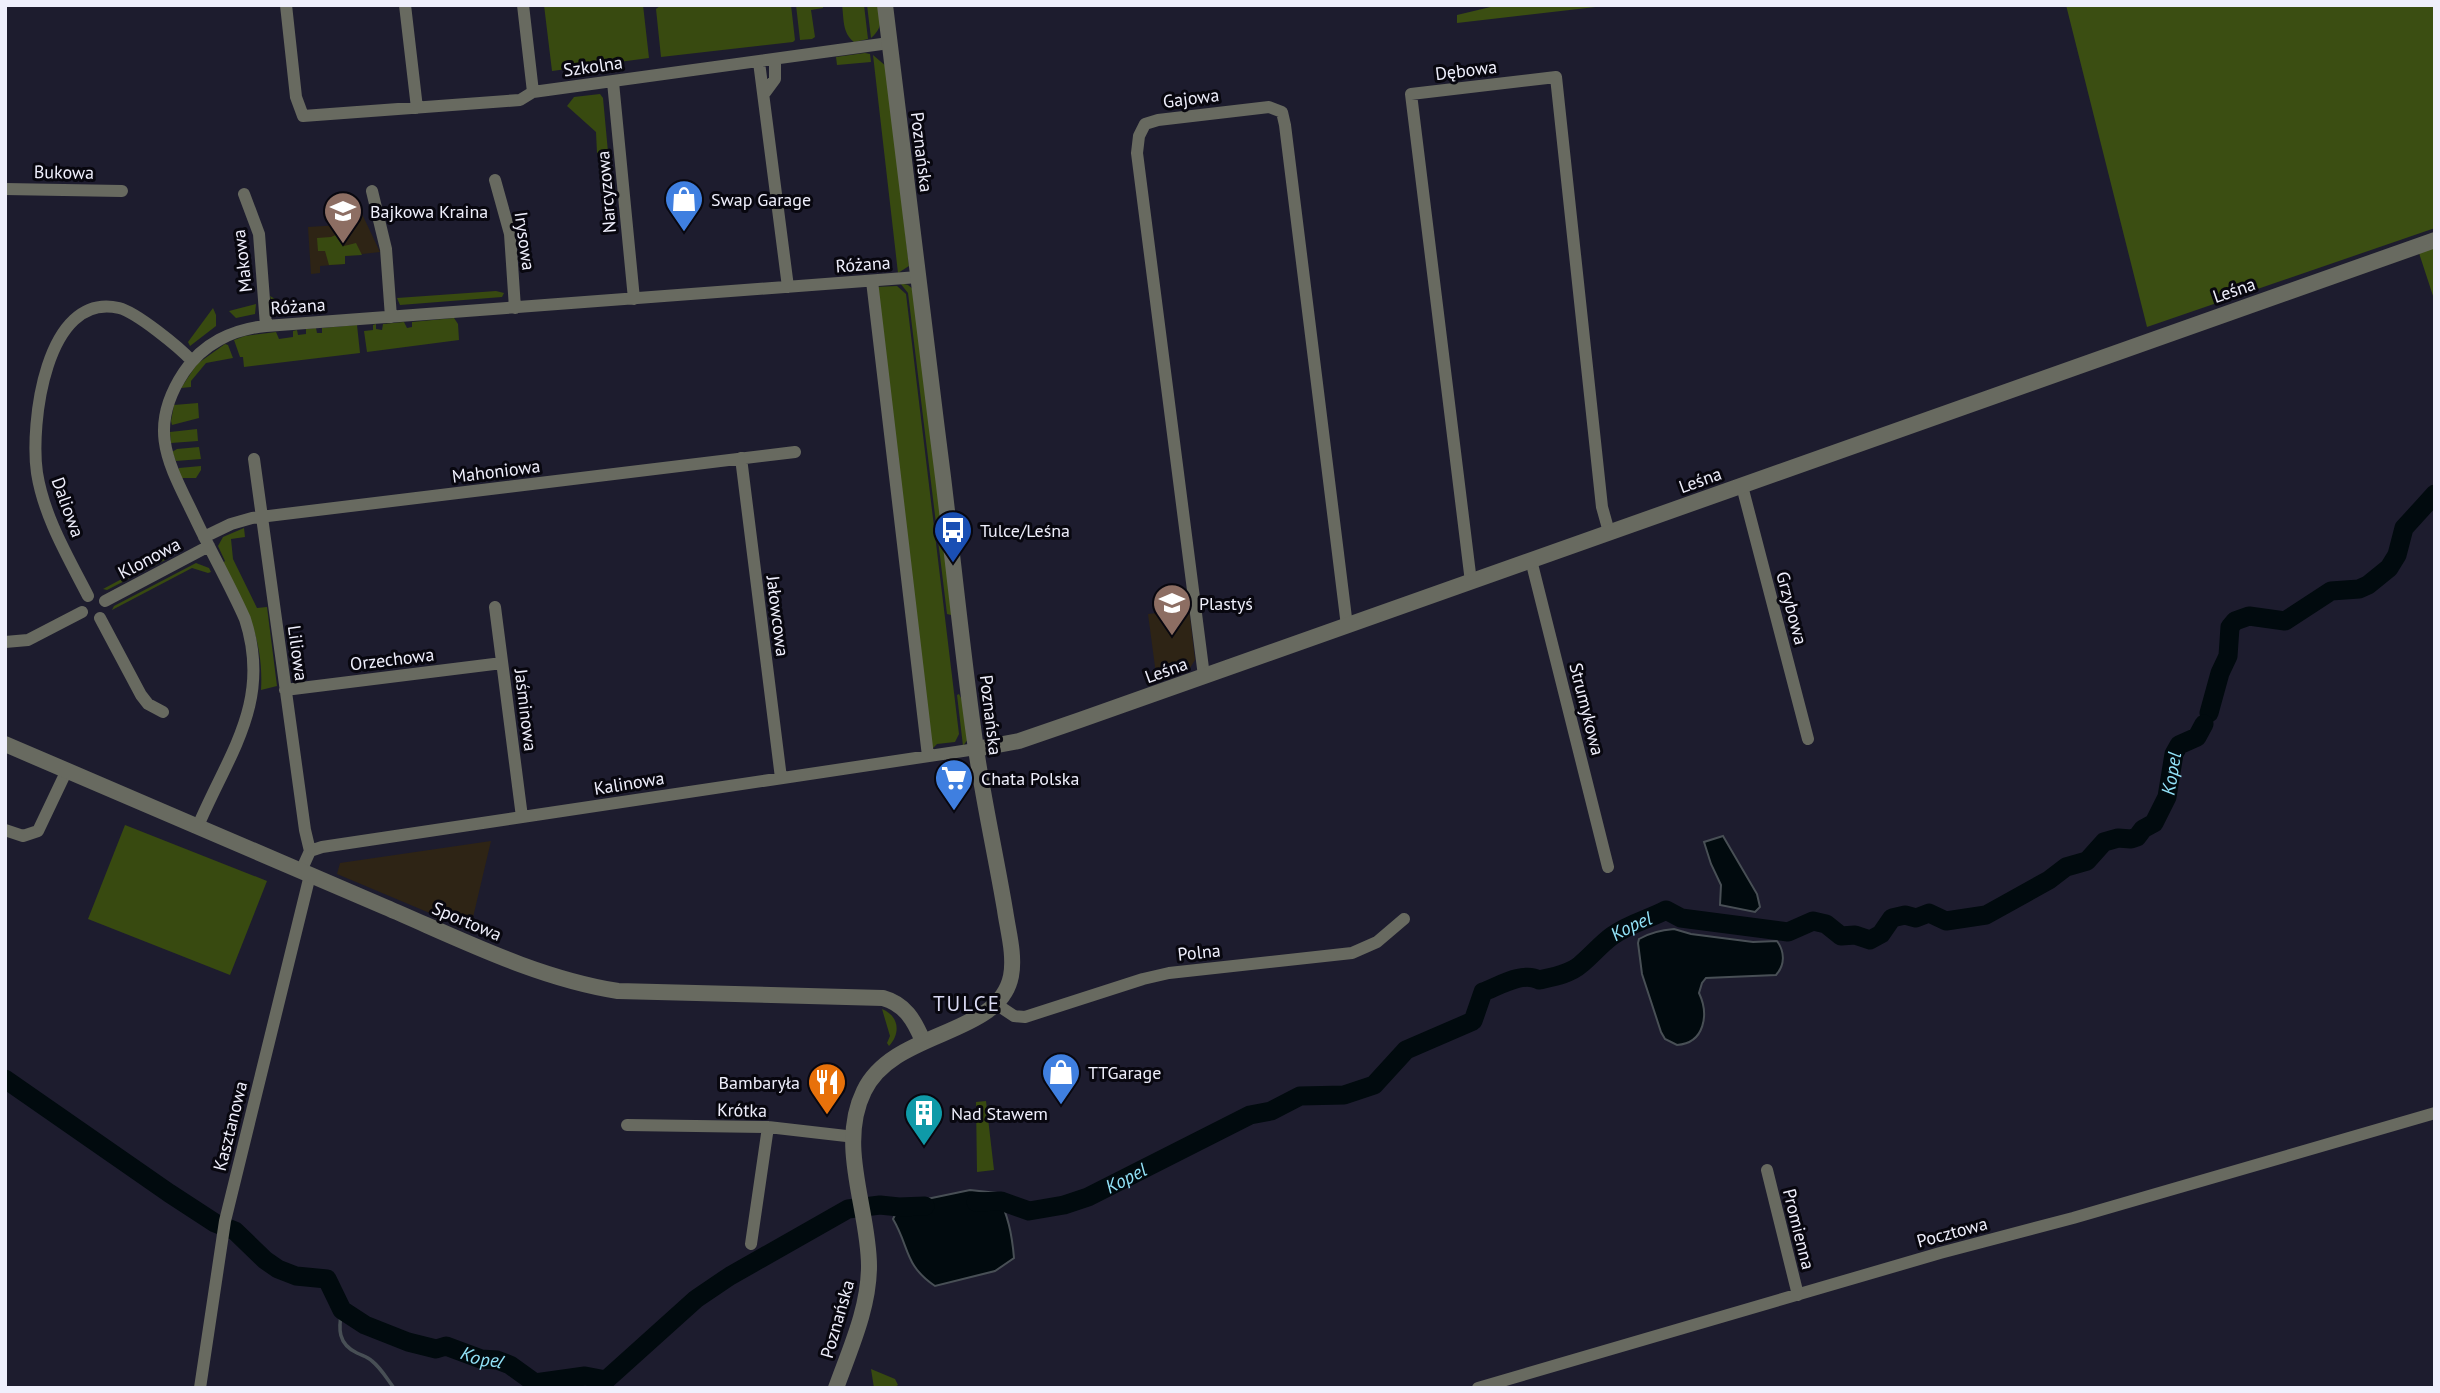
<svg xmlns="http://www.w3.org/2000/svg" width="2440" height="1393" font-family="'PT Sans',sans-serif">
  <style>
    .education { fill: #2e2415 }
    .green { fill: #384a10 }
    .forest { fill: #3b4e12 }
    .water { fill: #010a0e; stroke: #484f55; stroke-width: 2 }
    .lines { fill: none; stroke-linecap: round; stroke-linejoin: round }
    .stream { stroke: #484f55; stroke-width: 3.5 }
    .river { stroke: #010a0e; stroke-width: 19 }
    .minor { stroke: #686a60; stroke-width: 12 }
    .tertiary { stroke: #686a60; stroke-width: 16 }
    .labels { text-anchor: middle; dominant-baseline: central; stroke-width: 6; stroke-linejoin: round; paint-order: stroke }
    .street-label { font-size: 18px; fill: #efeffc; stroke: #08070f }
    .poi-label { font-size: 18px; fill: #efeffc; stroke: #08070f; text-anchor: start }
    .water-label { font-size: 19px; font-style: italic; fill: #92e2f8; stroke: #08070f }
    .quarter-label { font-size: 21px; letter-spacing: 2px; fill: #dadaf3; stroke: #08070f }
  </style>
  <rect width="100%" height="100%" fill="#1d1c2e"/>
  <path class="education" d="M 362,214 L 380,252 L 345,256 L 345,264 L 320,266 L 320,273 L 311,274 L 308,227 L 340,225 Z
    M 1189,609 L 1195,660 L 1188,671 L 1157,682 L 1148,614 Z
    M 491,841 L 470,930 L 337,874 L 340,863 Z"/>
  <path class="green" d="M 544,5 L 643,5 L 649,58 L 552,71 Z
    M 661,5 L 791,5 L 795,40 L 793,42 L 661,57 L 656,9 Z
    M 796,5 L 823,5 L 823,8 L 811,10 L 815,37 L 812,39 L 800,40 Z
    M 842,5 L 864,5 L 868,39 L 854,42 C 842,33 844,18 842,5 Z
    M 867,5 L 879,5 C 881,19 883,28 871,38 Z
    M 865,53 L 870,54 L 871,62 L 837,65 L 836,57 Z
    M 873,55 L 887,67 L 909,266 L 898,273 Z
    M 600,94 L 603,98 L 608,152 L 597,153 L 596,132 L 567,106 L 574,97 Z
    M 338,234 L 344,246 L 356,243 L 362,255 L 345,256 L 345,264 L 329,265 L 325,251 L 318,251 L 317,238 L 331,237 Z
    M 900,283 L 908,285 L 914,290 L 955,616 L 947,614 L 908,293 Z
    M 897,286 L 906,294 L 959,734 L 955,742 L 937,744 L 931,750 L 875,287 Z
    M 496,291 L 504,293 L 502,297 L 400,305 L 397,298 Z
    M 270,296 L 285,305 L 299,304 L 300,312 L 275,314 Z
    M 256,304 L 255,314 L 236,318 L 229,311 Z
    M 213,308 L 216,315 L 216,326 L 190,346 L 188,342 Z
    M 454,318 L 458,324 L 459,340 L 367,352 L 364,331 L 373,330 L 373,325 L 376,324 L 376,329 L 382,330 L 383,324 L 404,322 L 407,328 L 412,327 L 412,322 Z
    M 357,325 L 360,353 L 244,367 L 243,357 L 240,357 L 234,340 L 245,336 L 276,332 L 279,339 L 293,337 L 293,331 L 297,330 L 298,335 L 306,334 L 306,329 L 316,328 L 317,333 L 322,333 L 322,328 Z
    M 225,344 L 228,345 L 233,358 L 206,363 L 191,381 L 191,387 L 181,388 L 197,364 Z
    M 198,403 L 199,418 L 172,425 L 171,421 L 174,405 Z
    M 197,429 L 198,441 L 171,443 L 170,432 Z
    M 199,447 L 201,459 L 176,461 L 172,452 L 177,449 Z
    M 201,466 L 201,470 L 196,478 L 181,478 L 178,470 L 179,468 Z
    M 244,528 L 245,537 L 231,539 L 233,559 L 257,608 L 267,607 L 277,686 L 261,690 C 264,639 246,607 223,563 L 225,561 L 218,546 L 223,537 Z
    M 163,557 L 165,560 L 107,590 L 103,589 Z
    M 196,563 L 209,568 L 211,572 L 208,573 L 192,568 L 112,610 L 114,606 Z
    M 959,694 L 966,708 L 968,739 L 963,746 L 957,695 Z
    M 125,825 L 267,881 L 230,975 L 88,919 Z
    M 882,1009 C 899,1016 901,1033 889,1046 L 887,1043 L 890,1036 Z
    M 986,1101 L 994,1170 L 977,1172 L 976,1102 Z
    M 871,1369 L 895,1379 L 898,1385 L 893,1388 L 874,1388 Z"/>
  <path class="forest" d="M 1499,5 L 1613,5 L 1457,23 L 1457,15 Z
    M 2066,5 L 2435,5 L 2435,228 L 2147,327 Z
    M 2435,247 L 2435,302 L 2419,253 Z"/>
  <path class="water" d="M 1723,836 L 1757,894 L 1760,907 L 1755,912 L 1720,905 L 1721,885 L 1711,864 L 1704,842 Z
    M 1674,929 L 1691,934 L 1753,942 L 1777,941 C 1785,952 1785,965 1776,975 L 1706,978 L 1702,983 L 1699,993 C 1709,1014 1705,1043 1677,1045 L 1665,1039 L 1661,1032 L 1642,974 L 1638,943 L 1639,939 C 1651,932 1661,930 1674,929 Z
    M 970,1190 L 997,1193 C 1008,1215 1012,1234 1014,1258 L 995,1271 L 935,1286 C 904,1265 910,1248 893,1219 L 899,1207 L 903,1204 Z"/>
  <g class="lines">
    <path class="stream" d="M 342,1310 C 338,1329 338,1344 357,1353 C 363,1356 368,1357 372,1361 C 381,1368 387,1379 394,1388"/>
    <g class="river">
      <path d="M 2209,713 L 2220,673 L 2228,656 L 2230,627 L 2235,621 L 2249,616 L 2285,621 L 2331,591 L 2359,589 L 2368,585 L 2389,568 L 2397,555 L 2404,528 L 2435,494"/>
      <path id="s1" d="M 5,1079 L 169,1193 L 215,1223 L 235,1231 L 265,1260 L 278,1269 L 296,1276 L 327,1279 L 342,1310 L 365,1325 L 408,1342 L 436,1349 L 446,1346 L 481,1359 L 497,1360 L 510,1365 L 535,1383 L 585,1376 L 606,1380 L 696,1299 L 730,1276 L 848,1209 L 880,1205 L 899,1207 L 925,1206"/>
      <path id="s2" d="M 976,1202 L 1001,1201 L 1029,1211 L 1064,1205 L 1088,1197 L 1250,1115 L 1271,1111 L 1300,1096 L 1344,1095 L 1374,1085 L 1406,1050 L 1473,1021 L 1483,992 C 1499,986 1523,971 1539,980 C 1552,977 1570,974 1580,965 C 1591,956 1601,944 1612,936 C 1630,923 1647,920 1666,910 L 1681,918 L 1788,932 L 1813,921 L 1826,924 L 1841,936 L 1855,935 L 1870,940 L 1881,934 L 1892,918 L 1905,915 L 1916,918 L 1929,913 L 1946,921 L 1986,915 L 2049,880 L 2066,867 L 2087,861 L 2104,842 L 2118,838 L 2131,839 L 2137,837 L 2143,829 L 2154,823 L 2167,797 L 2174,754 L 2179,745 L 2197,737 L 2204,724"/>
    </g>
    <path class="minor" d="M 286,5 L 296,97 L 303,116 L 520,100 L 533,92 L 889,43
      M 405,5 L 417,108
      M 523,5 L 533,92
      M 759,62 L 788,287
      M 613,82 L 634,299
      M 764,94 L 775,79 L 775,60
      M 495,180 L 510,234 L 515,308
      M 5,189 L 122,191
      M 372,191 L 386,249 L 391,317
      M 244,194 L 259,234 L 266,326
      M 872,281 L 928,756
      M 741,458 L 781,778
      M 254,459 L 305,830 L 310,851
      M 1742,486 L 1808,739
      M 204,537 L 231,524 L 252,518 L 795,452
      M 1531,560 L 1608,867
      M 1471,582 L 1411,94 L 1556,77 L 1602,507 L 1609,532
      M 88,596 C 68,557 44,517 37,473 C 30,425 45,291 119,308 C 136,312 179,347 192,361
      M 105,601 L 209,546
      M 495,607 L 522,817
      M 100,618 L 141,695 L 148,704 L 163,712
      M 5,642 L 28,640 L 82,612
      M 1204,676 L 1137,153 L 1139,136 L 1145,124 L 1158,120 L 1269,107 L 1282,112 L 1285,125 L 1347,626
      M 285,690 L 502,663
      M 198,826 C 229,753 272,702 245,619 C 230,585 211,552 195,518 C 169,464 146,429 184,372 C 202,344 233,329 266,326 L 918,277
      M 5,830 L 23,836 L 38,831 L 67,770
      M 301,871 L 310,851 L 322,847 L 976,749
      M 996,1004 L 1014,1016 L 1025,1017 L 1143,979 L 1169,973 L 1352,953 L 1377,942 L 1404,919
      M 627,1125 L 768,1127 L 855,1137
      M 1767,1170 L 1798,1295
      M 751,1244 L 768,1127
      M 200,1388 L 225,1221 L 310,875
      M 1478,1388 L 1940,1253 L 2073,1218 L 2435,1113"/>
    <path class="tertiary" d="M 5,744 C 132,798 258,853 385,907 C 460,939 536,978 618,991 L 883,998 C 905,1004 914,1020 923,1041
      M 976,749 L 1019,741 L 1080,720 L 2435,240
      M 836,1388 C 850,1349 869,1308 869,1266 C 869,1209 837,1146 864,1091 C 894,1029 999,1037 1011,976 C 1015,955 1008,931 1005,910 C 996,857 984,803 976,749 C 963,659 954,568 943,477 C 923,320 904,163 885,5"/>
  </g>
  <defs>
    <symbol id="shop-pin" viewBox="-11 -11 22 30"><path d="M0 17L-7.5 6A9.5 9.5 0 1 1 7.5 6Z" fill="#3f7fe0" stroke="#08070f"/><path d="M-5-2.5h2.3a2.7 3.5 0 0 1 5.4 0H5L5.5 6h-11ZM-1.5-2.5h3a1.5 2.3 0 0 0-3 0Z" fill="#fff"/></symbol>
    <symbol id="school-pin" viewBox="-11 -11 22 30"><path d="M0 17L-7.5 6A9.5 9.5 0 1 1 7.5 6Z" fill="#8d6e63" stroke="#08070f"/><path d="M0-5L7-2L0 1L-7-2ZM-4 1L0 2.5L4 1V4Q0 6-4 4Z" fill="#fff"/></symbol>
    <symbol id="bus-pin" viewBox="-11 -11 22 30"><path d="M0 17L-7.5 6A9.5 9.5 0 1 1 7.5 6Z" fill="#1a4fb4" stroke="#08070f"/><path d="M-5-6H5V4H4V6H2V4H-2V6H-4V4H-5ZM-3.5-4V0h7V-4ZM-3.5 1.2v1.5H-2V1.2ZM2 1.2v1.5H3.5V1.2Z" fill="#fff"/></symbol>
    <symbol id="supermarket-pin" viewBox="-11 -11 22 30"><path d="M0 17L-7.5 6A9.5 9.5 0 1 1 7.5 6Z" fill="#3f7fe0" stroke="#08070f"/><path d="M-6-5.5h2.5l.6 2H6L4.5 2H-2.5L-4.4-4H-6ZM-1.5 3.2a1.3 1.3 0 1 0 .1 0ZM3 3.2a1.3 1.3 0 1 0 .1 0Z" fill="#fff"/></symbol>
    <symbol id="restaurant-pin" viewBox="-11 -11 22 30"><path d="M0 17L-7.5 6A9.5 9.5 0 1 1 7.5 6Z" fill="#e8710a" stroke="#08070f"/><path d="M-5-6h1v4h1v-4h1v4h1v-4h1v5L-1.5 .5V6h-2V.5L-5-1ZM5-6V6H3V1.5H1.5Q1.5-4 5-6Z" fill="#fff"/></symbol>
    <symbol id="building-pin" viewBox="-11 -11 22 30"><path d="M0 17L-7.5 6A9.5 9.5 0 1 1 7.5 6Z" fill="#0f9aa8" stroke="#08070f"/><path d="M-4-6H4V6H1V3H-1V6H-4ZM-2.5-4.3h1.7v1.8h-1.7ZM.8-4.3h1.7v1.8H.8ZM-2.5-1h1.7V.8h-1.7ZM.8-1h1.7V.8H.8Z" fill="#fff"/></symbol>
  </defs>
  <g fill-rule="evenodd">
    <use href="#shop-pin" x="662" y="177" width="44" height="60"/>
    <use href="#school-pin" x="321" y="189" width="44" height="60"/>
    <use href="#bus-pin" x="931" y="508" width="44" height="60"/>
    <use href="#school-pin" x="1150" y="581" width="44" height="60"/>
    <use href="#supermarket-pin" x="932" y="756" width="44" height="60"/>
    <use href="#shop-pin" x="1039" y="1050" width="44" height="60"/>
    <use href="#restaurant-pin" x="805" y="1060" width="44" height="60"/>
    <use href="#building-pin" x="902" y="1091" width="44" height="60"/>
  </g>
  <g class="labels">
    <g class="street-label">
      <text transform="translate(593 66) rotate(-8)">Szkolna</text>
      <text transform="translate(1466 70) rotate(-7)">Dębowa</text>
      <text transform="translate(1191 98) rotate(-7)">Gajowa</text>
      <text transform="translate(922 152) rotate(83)">Poznańska</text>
      <text transform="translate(64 172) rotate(1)">Bukowa</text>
      <text transform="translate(606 192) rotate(-95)">Narcyzowa</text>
      <text transform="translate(525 241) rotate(82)">Irysowa</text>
      <text transform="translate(242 261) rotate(-97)">Makowa</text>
      <text transform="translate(863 264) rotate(-4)">Różana</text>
      <text transform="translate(2234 290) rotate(-19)">Leśna</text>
      <text transform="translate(298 306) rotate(-4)">Różana</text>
      <text transform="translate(496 471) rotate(-7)">Mahoniowa</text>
      <text transform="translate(1700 480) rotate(-20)">Leśna</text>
      <text transform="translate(68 507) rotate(70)">Daliowa</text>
      <text transform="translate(149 558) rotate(-28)">Klonowa</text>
      <text transform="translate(1792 608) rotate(75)">Grzybowa</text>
      <text transform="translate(778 616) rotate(83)">Jałowcowa</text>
      <text transform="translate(298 653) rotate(82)">Liliowa</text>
      <text transform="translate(392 659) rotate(-7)">Orzechowa</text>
      <text transform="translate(1166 670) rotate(-20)">Leśna</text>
      <text transform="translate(1587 709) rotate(76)">Strumykowa</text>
      <text transform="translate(526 710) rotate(83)">Jaśminowa</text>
      <text transform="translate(991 715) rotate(83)">Poznańska</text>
      <text transform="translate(629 783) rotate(-9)">Kalinowa</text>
      <text transform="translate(467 921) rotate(23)">Sportowa</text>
      <text transform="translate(1199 952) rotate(-6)">Polna</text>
      <text transform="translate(742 1110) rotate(1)">Krótka</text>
      <text transform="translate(230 1126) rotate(-76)">Kasztanowa</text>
      <text transform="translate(1799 1229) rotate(76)">Promienna</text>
      <text transform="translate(1952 1232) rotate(-15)">Pocztowa</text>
      <text transform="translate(837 1319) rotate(-74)">Poznańska</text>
    </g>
    <g class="poi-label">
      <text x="711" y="199">Swap Garage</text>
      <text x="370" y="211">Bajkowa Kraina</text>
      <text x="980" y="530">Tulce/Leśna</text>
      <text x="1199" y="603">Plastyś</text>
      <text x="981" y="778">Chata Polska</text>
      <text x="1088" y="1072">TTGarage</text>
      <text x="800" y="1082" text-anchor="end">Bambaryła</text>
      <text x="951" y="1113">Nad Stawem</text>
    </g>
    <g class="water-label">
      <text stroke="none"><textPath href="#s2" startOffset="1379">Kopel</textPath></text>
      <text stroke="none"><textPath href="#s2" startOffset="746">Kopel</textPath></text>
      <text stroke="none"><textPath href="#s2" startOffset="158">Kopel</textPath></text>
      <text stroke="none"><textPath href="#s1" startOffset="570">Kopel</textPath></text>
    </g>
    <g class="quarter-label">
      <text x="967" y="1003">TULCE</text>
    </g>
  </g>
  <rect width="2440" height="1393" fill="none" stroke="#efeffc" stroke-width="14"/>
</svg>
